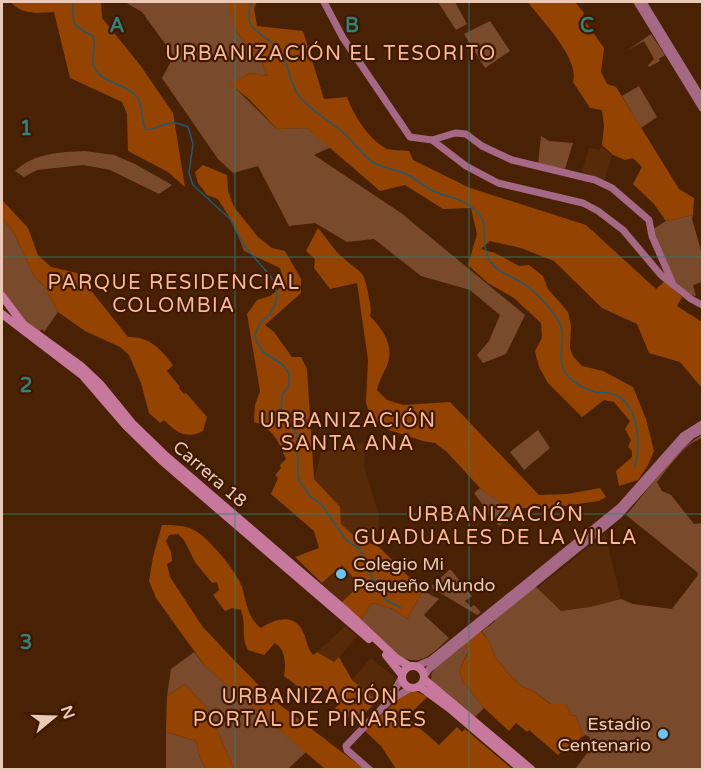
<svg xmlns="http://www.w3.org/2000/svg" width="704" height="771" font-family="'Varela Round',sans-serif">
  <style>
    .built { fill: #572a0a }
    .green { fill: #7a4a2c }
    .forest { fill: #944400 }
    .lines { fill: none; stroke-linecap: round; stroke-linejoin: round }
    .stream { stroke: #1e5b76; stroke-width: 1.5 }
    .secondary { stroke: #a66985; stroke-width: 7 }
    .primary { stroke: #c7799d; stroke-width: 8 }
    .grid { fill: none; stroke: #308379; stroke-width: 1.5; stroke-opacity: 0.55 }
    .poi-dot { fill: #68c4f0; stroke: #3e1800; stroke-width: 2 }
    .labels { text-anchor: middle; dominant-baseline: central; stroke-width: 4.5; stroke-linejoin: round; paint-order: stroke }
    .street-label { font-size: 18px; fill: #eacab7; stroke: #3e1800 }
    .poi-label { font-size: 18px; fill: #eacab7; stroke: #3e1800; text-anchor: start }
    .neighbourhood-label { font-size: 20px; letter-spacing: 1.5px; fill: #f9ba95; stroke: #3e1800 }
    .grid-label { font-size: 20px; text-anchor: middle; font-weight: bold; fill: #308379; stroke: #3e1800; stroke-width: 4.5; stroke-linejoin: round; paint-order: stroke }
  </style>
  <rect width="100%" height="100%" fill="#492206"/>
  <path class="built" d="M 601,147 L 612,155 L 604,181 L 582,171 L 589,148 L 600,150 Z
    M 365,442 L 364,467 L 379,515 L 378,532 L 370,542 L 354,536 L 341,524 L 340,507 L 314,479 L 321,453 Z
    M 605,534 L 621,599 L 590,607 L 561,611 L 537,588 Z
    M 342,565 L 360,585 L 342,602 L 322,584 Z
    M 345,626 L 357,636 L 335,662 L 317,652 Z
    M 371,658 L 394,677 L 393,682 L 377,701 L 352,680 Z"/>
  <path class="green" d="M 125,2 L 229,2 L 235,31 L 261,59 L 267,76 L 251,73 L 231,84 L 277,129 L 307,128 L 331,147 L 314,155 L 401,213 L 525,315 L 506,354 L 483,363 L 477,355 L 489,341 L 500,315 L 470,290 L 421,276 L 374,239 L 347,242 L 315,223 L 289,226 L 258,166 L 233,173 L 218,159 L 162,78 L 174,56 L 142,12 Z
    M 438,2 L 455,2 L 467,24 L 456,30 Z
    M 490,21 L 510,51 L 485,68 L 464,34 Z
    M 651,34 L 665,55 L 659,59 L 660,61 L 649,67 L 648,65 L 654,59 L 644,41 L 628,50 Z
    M 639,86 L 657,117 L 641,128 L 622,96 Z
    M 541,136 L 549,141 L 573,143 L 565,169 L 538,164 Z
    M 85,151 L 114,155 L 135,164 L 172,185 L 159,194 L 110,170 L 83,165 L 37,170 L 24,177 L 15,171 C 34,153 60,152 85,151 Z
    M 693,215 L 692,219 L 702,254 L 702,282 L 693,285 L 696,296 C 674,293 657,248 653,229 L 666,221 Z
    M 2,218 L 14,233 L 34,276 L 45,287 L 58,312 L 44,332 L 42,329 L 39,332 L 25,322 L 2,291 Z
    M 538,430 L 550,448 L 524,470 L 510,452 Z
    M 702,435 L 702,438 C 683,445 670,466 657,482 L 662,491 L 671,495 L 694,524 L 702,523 L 702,769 L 575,769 L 594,744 L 590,742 L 590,738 L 586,735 L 583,736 L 576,716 L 571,715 L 566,704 L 552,705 L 532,690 L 523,687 L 512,678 L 495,657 L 489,641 L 482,631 L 495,621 L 494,617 L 534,585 L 561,611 L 590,607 L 621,599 L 633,604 L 672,609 L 698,575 L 697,572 L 626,515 C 646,493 678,447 702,435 Z
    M 480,488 L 516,513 L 499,526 L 474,493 Z
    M 449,570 L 451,570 L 472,596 L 465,601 L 471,607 L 474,605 L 481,612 L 477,615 L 432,588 L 432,586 Z
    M 423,591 L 439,599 L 424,615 L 449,638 C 440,646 430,658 418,660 C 395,663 375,634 361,620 L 372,603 L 393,609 L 407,619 Z
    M 465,643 L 468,652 L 459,670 L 463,681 L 484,708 L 474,718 L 432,683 C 425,665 457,656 465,643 Z
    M 194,652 L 205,666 L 306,752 L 288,769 L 234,769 L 208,709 L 185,684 L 167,696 L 171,669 Z
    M 166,732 L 196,741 L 200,758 L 206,769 L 166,769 Z"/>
  <path class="forest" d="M 11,2 L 101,2 L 102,18 L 140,65 L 173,113 L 185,187 L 168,172 L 128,151 L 127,114 L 122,102 L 70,78 L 54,12 C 39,13 21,15 11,2 Z
    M 228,2 L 257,2 L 254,8 L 257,26 L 303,31 L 324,99 L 347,97 C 354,116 367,137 385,148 C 391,151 402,150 409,151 L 413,160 L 470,188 L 586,225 L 656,289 L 665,281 L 682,297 L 677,306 L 702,322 L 702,388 L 680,362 L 649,353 L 637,324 L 602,308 L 554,261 L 521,248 L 490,241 L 481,249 L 495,253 L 519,266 L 529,265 L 543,276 L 548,289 L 568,312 L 571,326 L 570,348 L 573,356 L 582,366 L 603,371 L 633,387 L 646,419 L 654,451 L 648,465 L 638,480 L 619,486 L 616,471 L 632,457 L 632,451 L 628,447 L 631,440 L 625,429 L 630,421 L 614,402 L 604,400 L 582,417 L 548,383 L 539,367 L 535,351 L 542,338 L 541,323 L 514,298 L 488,283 L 468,265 L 477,234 L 471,208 L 443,209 L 405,185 L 380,191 L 307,128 L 277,129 L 250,100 L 230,84 L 251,73 L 267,76 L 261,59 L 235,31 Z
    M 528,2 L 575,2 L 584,13 L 582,17 L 604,48 L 601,72 L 607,84 L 616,87 L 679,189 L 694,198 L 693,215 L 666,221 L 654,204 L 633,184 L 642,167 L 633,158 L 625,160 L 613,155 L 602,145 L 604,126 L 602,110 L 590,108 L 573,82 C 580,58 540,19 528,2 Z
    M 203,165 L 227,175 L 228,191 L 234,207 L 258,237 L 272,248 L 285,251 L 301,279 L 301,293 L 265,325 L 274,332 L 292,357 L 301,357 L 307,369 L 314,479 L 340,507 L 341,524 L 354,536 L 379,547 L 423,591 L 407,619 L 393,609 L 372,603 L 361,620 L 342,602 L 360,585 L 342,565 L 322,583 L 295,557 L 319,548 L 314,531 L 271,494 L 278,478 L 275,475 L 281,468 L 280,465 L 286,459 C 280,443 271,426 254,422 L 255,405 L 260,391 L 247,314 L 257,300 L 270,296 L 285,284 L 280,268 L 244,251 L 233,223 L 218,199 L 207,195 L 198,183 L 195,172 Z
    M 2,200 L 28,228 L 38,255 L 51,267 L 77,273 L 128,337 C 149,336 161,349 173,365 L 167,371 L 180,387 L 179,388 L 184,394 L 186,393 L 207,417 L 203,431 C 186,440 176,432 164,420 L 160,423 L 149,413 L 141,383 L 129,355 L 120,347 L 85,331 L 58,312 L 45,287 L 34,276 L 14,233 L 2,218 Z
    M 318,228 C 326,237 333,249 342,257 C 358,272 364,268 368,293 C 369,302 372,306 370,316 C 383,330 396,347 386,368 C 382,376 379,381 377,390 L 387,400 L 403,405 L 450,402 L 539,495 L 567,494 L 600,488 L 606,497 L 599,501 L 549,508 L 520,508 L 514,512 L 480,488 L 447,452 L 435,443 L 423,441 L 383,428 L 371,417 L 366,403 L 368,360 L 357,283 L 330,289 L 314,268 L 315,259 L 306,251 Z
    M 162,525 C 173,525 184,525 194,530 C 208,537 237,572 242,587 C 246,601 248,619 261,628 C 273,620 291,613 301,628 C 307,637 306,647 313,655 L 317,652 L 334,662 L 339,657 L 352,680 L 377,701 L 353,725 L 347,714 L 341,718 L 332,712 L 338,705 L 336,702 L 339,699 L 326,689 L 321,690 L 316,687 L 311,689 L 306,687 L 304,691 L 284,676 C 286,665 286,650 275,643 L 264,655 L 248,650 C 240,635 247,626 241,610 L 232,608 L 225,611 L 213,595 L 219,590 L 217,582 L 212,583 L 195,562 L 184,540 L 178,534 L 169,535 L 166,541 L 171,552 L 172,561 L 167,564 L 170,577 L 202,626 L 233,659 L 271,698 L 364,769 L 325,769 L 205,666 L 156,598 L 149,581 L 153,557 Z
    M 481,631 L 489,641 L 495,657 L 512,678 L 523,687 L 532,690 L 550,704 L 566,704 L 571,715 L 576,716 L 583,736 L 563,753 L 561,752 L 558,755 L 529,730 L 527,732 L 516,723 L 509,731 L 484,708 L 463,681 L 459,670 L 468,653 L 465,643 Z
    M 185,684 L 208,709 L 234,769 L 206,769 L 200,758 L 196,741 L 166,732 L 167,696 Z
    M 409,692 L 418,692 L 427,697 L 407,717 L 439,745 L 457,727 L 462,732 L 465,729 L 511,768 L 508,770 L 396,769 L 381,746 L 365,731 L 402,695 Z"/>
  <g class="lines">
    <path class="stream" d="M 73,2 C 71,25 74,26 93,36 C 97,46 91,55 93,64 C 99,84 124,82 135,95 C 145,105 139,117 146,130 C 164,127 169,118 188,127 L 193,144 L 189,173 L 193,185 L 230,219 L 243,244 L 271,277 L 275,285 L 277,296 L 275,305 L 270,314 L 260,323 L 255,335 L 257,343 L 263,352 L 282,364 L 289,373 L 289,385 L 282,395 L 281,412 L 297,434 L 298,478 L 309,495 L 322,505 L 346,540 L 360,549 L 367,568 L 386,600 L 401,608
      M 252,2 C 239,32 266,32 280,51 C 289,64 289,83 299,96 C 312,112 330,121 345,134 C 354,143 363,156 374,163 C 385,169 397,169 408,175 C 416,179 423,185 431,190 C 443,196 457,197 469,205 C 495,222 477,239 490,261 C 497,273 513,276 524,284 C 537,293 549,306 558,320 C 569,337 553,359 568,376 C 574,383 586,390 595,392 C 601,393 608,392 613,394 C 639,403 641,445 635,466"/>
    <path class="secondary" d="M 324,2 L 343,38 L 410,137 L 432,140 L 455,133 L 466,134 L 482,146 L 512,160 L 595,180 L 612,188 L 649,220 L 652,236 L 673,284
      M 637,2 L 702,108
      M 643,2 L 701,97
      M 432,140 L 466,166 L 498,183 L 583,203 L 598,211 L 623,230 L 661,275 L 691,299 L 702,305
      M 417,666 L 431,660 L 620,507 L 683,436 L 702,424
      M 424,677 L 429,669 L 619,515 L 679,448 L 692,435 L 702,430
      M 390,700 L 411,688
      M 370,770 L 347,750 L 346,746 L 388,702 L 402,677"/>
    <path class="primary" d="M 2,296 L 23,324 L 81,366 L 101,385 L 132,423 L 166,456 L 344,609 L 396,658 L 409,666
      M 2,314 L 82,375 L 126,426 L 162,461 L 369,639
      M 386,655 L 402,675
      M402 677a11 11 0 1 1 22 0a11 11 0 1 1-22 0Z
      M 424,679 L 532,770
      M 419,686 L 449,708 L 522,770"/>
  </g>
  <path class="grid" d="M 235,2 L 235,770M 469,2 L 469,770M 2,257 L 702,257M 2,514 L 702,514"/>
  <g class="poi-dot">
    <circle cx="341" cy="574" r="6"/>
    <circle cx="663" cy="734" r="6"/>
  </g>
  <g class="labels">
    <g class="street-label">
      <text transform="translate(210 474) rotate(41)">Carrera 18</text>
    </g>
    <g class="poi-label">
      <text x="353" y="564">Colegio Mi<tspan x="353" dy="21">Pequeño Mundo</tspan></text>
      <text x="651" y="724" text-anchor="end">Estadio<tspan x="651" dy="21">Centenario</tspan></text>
    </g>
    <g class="neighbourhood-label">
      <text x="331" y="54">URBANIZACIÓN EL TESORITO</text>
      <text x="174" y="283">PARQUE RESIDENCIAL<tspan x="174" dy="23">COLOMBIA</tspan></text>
      <text x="348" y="421">URBANIZACIÓN<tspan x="348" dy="23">SANTA ANA</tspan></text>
      <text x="496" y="515">URBANIZACIÓN<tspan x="496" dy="23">GUADUALES DE LA VILLA</tspan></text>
      <text x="310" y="697">URBANIZACIÓN<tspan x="310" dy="23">PORTAL DE PINARES</tspan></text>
    </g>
  </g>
  <g class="grid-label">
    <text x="117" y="32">A</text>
    <text x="352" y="32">B</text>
    <text x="587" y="32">C</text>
    <text x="26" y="135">1</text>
    <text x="26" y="392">2</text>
    <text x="26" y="649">3</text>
  </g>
  <rect width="704" height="771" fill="none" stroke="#eacab7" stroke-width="6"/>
  <g transform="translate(54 717) rotate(71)" stroke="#3e1800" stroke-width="4.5" paint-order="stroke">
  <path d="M0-4.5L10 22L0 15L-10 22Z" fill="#eacab7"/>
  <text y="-9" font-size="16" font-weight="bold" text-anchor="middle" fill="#eacab7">N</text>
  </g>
</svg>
